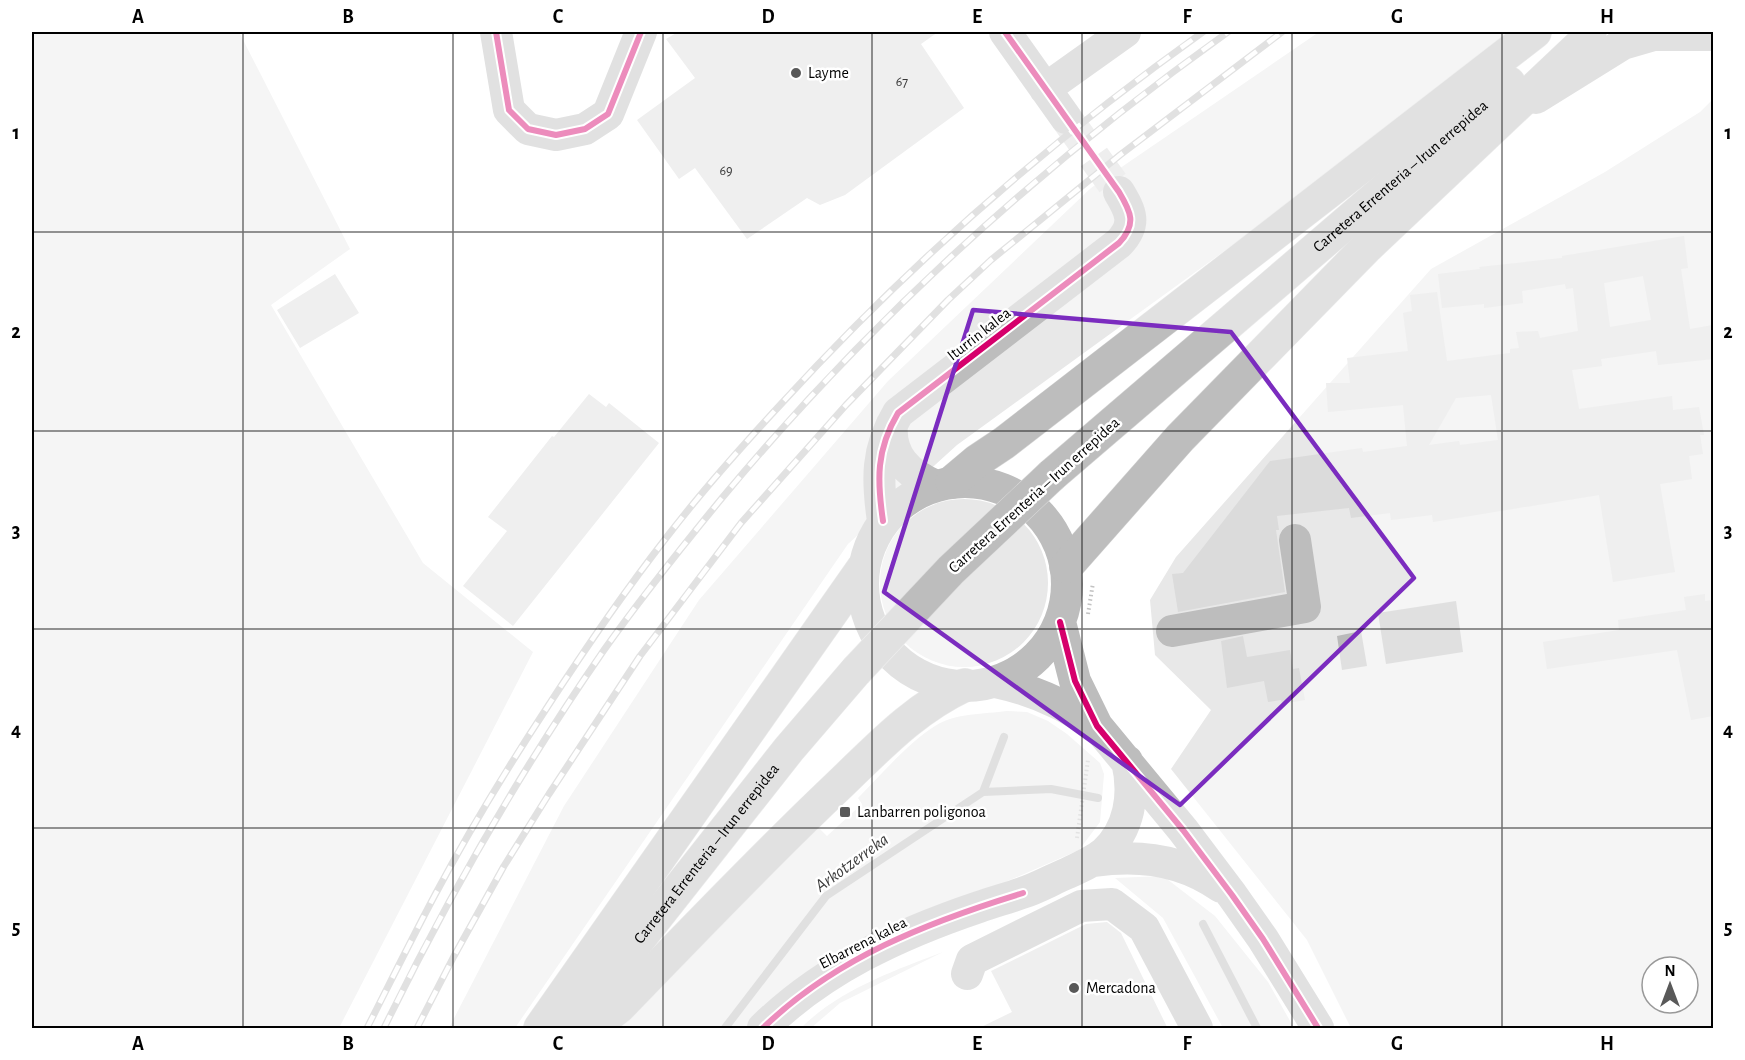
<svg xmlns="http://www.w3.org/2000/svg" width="1745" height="1060" font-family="'Alegreya Sans',sans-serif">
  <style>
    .green { fill: #e8e8e8; fill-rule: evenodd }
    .water { fill: #bababa }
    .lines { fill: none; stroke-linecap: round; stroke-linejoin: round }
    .stream { stroke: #bababa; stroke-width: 8 }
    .building { fill: #dbdbdb; fill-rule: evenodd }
    .minor-tunnel { stroke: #d9d9d9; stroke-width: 32; stroke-dasharray: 32 16; stroke-linecap: butt }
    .major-casing { stroke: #dbdbdb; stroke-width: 34 }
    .path { stroke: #c2c2c2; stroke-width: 4; stroke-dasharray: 1.5 3; stroke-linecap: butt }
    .minor { stroke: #bdbdbd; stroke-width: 32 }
    .major { stroke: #bdbdbd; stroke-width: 33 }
    .rail-casing { stroke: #bdbdbd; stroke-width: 7 }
    .rail { stroke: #fff; stroke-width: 4.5; stroke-dasharray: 14; stroke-linecap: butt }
    .major-bridge-casing { stroke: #dbdbdb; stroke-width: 34; stroke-linecap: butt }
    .major-bridge { stroke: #bdbdbd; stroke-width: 33 }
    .cycleway-casing { stroke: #fff; stroke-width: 10 }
    .cycleway { stroke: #d6006c; stroke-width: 6 }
    .marked { fill: none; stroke: #7b2cbf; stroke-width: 4.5; stroke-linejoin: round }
    .grid { fill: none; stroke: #000; stroke-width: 1.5; stroke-opacity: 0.55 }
    .poi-dot { fill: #595959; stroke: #fff; stroke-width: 2 }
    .labels { text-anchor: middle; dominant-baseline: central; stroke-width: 5; stroke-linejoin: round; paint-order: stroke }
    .number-label { font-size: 14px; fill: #373737 }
    .poi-label { font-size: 16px; fill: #000; stroke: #fff; text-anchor: start }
    .street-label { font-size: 16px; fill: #000; stroke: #fff }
    .water-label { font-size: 18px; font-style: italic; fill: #3d3d3d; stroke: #fff }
    .neatline { fill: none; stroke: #000; stroke-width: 2 }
    .grid-label { font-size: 20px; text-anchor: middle; font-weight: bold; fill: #000 }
  </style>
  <rect width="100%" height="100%" fill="#fff"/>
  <path class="green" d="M 32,32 L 239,32 L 350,249 L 271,305 L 423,563 L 533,652 L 339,1028 L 32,1028 Z
    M 1319,32 L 1514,32 L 1416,112 L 957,445 L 848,544 L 515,1028 L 449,1028 L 564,806 L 699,600 L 888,381 L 1091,188 Z
    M 1713,99 L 1713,1028 L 1351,1028 L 1307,940 L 1171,769 L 1211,710 L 1155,655 L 1150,600 L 1176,557 L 1431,269 L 1605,172 L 1700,112 ZM 1652,967 L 1688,967 L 1688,1003 L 1652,1003 Z
    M880 583a84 84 0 1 1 168 0a84 84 0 1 1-168 0Z
    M 1007,711 L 1027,712 L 1048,721 L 1067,734 L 1100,763 L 1104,774 L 1100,822 L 1079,850 L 916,921 L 754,1028 L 621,1028 L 650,994 L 818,827 L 827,836 L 862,804 L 858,798 C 881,775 908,743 935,726 C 955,713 985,714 1007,711 Z
    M 1163,876 L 1215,916 L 1268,982 L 1294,1028 L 1223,1028 L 1163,918 L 1115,878 Z
    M 943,952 L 840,1003 L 811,1028 L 801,1028 C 839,990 893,971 943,952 Z"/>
  <path class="water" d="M 1456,601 L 1463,652 L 1386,664 L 1378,613 Z
    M 1361,631 L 1367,666 L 1342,670 L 1337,636 Z"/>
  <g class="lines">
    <path class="stream" d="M 983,792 L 1051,789 L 1098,798
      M 1203,924 L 1257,1028
      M 725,1028 L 826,896 L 983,792 L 1004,737"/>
  </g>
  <path class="building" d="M 678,32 L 938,32 L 921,44 L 964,108 L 845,195 L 820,205 L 807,198 L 747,239 L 695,168 L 679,179 L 637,120 L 695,78 L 666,39 Z
    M 1684,236 L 1688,268 L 1681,269 L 1690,329 L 1713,325 L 1713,359 L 1658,365 L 1656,351 L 1601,359 L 1602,366 L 1572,370 L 1579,409 L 1672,396 L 1673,410 L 1699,407 L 1704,435 L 1700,435 L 1703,454 L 1689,456 L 1692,479 L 1660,484 L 1675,572 L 1613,582 L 1599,495 L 1433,522 L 1432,515 L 1391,520 L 1390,513 L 1351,518 L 1349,508 L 1277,516 L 1279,530 L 1276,530 L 1285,592 L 1178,612 L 1172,574 L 1183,573 L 1270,461 L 1362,448 L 1363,452 L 1407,446 L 1403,405 L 1328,412 L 1326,383 L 1350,383 L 1347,358 L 1408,351 L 1403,313 L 1412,311 L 1410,295 L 1437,292 L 1447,361 L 1510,353 L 1510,349 L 1519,348 L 1516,332 L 1538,331 L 1540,338 L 1578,331 L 1573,288 L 1566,289 L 1565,284 L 1522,291 L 1523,303 L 1484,308 L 1484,304 L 1442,308 L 1438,274 L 1480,269 L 1479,267 L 1562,258 L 1562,256 ZM 1643,276 L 1651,320 L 1610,327 L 1604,283 ZM 1491,395 L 1498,440 L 1460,445 L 1459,441 L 1429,445 L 1456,398 Z
    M 335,274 L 359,313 L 300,348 L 277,310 Z
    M 589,394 L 606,407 L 609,403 L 659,443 L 513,626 L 463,586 L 507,531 L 488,517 L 552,436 L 554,437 Z
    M 1705,594 L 1705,601 L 1713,600 L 1713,716 L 1691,720 L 1677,650 L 1547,669 L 1543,642 L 1619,630 L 1618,620 L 1686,610 L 1684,597 Z
    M 1243,636 L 1247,657 L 1290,650 L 1293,669 L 1299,668 L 1305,700 L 1282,704 L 1281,700 L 1268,702 L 1264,681 L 1227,688 L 1221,641 Z
    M 1107,922 L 1121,933 L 1168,1029 L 977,1029 L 1012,1012 L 991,971 L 1086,924 Z"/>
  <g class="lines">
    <path class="minor-tunnel" d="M 1066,118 L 1119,192"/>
    <defs>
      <g id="major">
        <path id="s1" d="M 1052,475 L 1509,83"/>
        <path d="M 952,482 L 977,461 L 1004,443 L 1535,32"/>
        <path d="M 1066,567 L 1180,438 L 1366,248 L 1588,38 L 1590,32"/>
        <path d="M 540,1028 L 863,568"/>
        <path id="s2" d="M 569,1028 L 789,749 L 856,671"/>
        <path d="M 592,1028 L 619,1007 C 691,933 762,858 837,787 C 879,747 912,710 965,685"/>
      </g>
    </defs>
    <use href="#major" class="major-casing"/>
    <path class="path" d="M 1088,614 L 1093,583
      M 1077,838 L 1088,760"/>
    <path class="minor" d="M 496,32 L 509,110 L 528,129 L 556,135 L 585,129 L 608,114 L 641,32
      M 1005,32 L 1066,118
      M 1045,89 L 1125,32
      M 1536,98 L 1623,44 L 1654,35 L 1714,35
      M 892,424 C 889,456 908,474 936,486
      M863 584a102 102 0 1 1 204 0a102 102 0 1 1-204 0Z
      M 883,521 C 877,480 876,450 898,413 L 1119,243 C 1137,224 1131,212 1119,192
      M 1060,622 L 1075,681 L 1097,726 L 1183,830 L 1232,895 L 1263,939 L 1318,1028
      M 1172,631 L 1305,607 L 1295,540
      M 996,682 C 1033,690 1065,704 1096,726
      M 1094,861 C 1140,854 1183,860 1221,887
      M 967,974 L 972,960 L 1081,906 L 1112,904 L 1144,928 L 1197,1028
      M 763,1028 C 823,969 899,934 979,907 C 993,902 1008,898 1022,893 C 1038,888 1053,879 1068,873 C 1080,867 1093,862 1104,853 C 1130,829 1135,794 1127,761"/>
    <use href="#major" class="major"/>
    <defs>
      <path id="rail" d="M 367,1028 C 390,983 412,938 436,893 C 470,829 508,767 548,706 C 585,649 624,592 666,538 C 702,491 742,446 782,403 C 909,264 1050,141 1203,32
        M 384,1028 C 448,897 521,770 604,650 C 641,598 681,548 722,498 C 870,320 1040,166 1228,32
        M 417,1028 L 454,956 L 504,866 L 549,794 L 640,656 L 741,523 L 846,405 L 948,300 L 991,260 L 1120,155 L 1282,32"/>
    </defs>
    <use href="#rail" class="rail-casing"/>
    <use href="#rail" class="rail"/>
    <defs>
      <path id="major-bridge" d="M 856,671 L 951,570 L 1052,475"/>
    </defs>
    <use href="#major-bridge" class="major-bridge-casing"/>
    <use href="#major-bridge" class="major-bridge"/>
    <defs>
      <path id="cycleway" d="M 496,32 L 509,110 L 528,129 L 556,135 L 585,129 L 608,114 L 641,32
        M 883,521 C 877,480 876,450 898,413 L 1119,243 C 1137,224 1131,212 1119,192 L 1005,32
        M 1060,622 L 1075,681 L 1097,726 L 1183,830 L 1232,895 L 1263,939 L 1318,1028
        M 763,1028 C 835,958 928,922 1023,893"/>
    </defs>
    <use href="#cycleway" class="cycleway-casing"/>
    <use href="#cycleway" class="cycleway"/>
  </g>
  <path d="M0 0H1745V1060H0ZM 973,310 L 1231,332 L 1414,578 L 1180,805 L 884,592 Z" fill="#fff" fill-opacity=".55" fill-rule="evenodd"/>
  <path class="marked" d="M 973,310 L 1231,332 L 1414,578 L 1180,805 L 884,592 Z"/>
  <path class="grid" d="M 243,32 L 243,1028M 453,32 L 453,1028M 663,32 L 663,1028M 872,32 L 872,1028M 1082,32 L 1082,1028M 1292,32 L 1292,1028M 1502,32 L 1502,1028M 32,232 L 1714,232M 32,431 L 1714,431M 32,629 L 1714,629M 32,828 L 1714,828"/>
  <g class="poi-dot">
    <circle cx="796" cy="73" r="6"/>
    <rect x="839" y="806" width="12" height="12" rx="3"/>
    <circle cx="1074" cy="988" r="6"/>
  </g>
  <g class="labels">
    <g class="number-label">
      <text x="902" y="82">67</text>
      <text x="726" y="171">69</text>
    </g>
    <g class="poi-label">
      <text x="808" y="73">Layme</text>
      <text x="857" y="812">Lanbarren poligonoa</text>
      <text x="1086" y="988">Mercadona</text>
    </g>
    <g class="street-label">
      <text stroke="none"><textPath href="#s1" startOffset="459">Carretera Errenteria – Irun errepidea</textPath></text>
      <text transform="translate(979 334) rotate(-38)">Iturrin kalea</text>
      <text transform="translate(1034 495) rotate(-42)">Carretera Errenteria – Irun errepidea</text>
      <text stroke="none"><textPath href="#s2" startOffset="222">Carretera Errenteria – Irun errepidea</textPath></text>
      <text transform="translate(863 943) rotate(-27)">Elbarrena kalea</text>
    </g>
    <g class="water-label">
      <text transform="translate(852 863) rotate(-36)">Arkotzerreka</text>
    </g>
  </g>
  <rect width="1745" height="1060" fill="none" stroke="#ffffff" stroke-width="66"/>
  <g transform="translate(1670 985)"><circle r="28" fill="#ffffff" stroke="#999999" stroke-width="1.5"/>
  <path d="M0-4.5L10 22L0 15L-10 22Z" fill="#595959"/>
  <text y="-9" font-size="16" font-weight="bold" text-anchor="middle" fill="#000000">N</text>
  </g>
  <rect x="33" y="33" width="1679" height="994" class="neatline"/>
  <g class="grid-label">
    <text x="138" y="23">A</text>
    <text x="348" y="23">B</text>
    <text x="558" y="23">C</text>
    <text x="768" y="23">D</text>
    <text x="977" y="23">E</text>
    <text x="1187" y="23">F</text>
    <text x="1397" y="23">G</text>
    <text x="1607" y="23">H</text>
    <text x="16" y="139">1</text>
    <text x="1728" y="139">1</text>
    <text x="16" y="338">2</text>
    <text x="1728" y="338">2</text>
    <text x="16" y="537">3</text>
    <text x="1728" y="537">3</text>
    <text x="16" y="736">4</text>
    <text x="1728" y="736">4</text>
    <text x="16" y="934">5</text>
    <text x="1728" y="934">5</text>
    <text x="138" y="1050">A</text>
    <text x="348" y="1050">B</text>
    <text x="558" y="1050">C</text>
    <text x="768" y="1050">D</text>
    <text x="977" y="1050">E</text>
    <text x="1187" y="1050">F</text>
    <text x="1397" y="1050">G</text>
    <text x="1607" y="1050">H</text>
  </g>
</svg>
